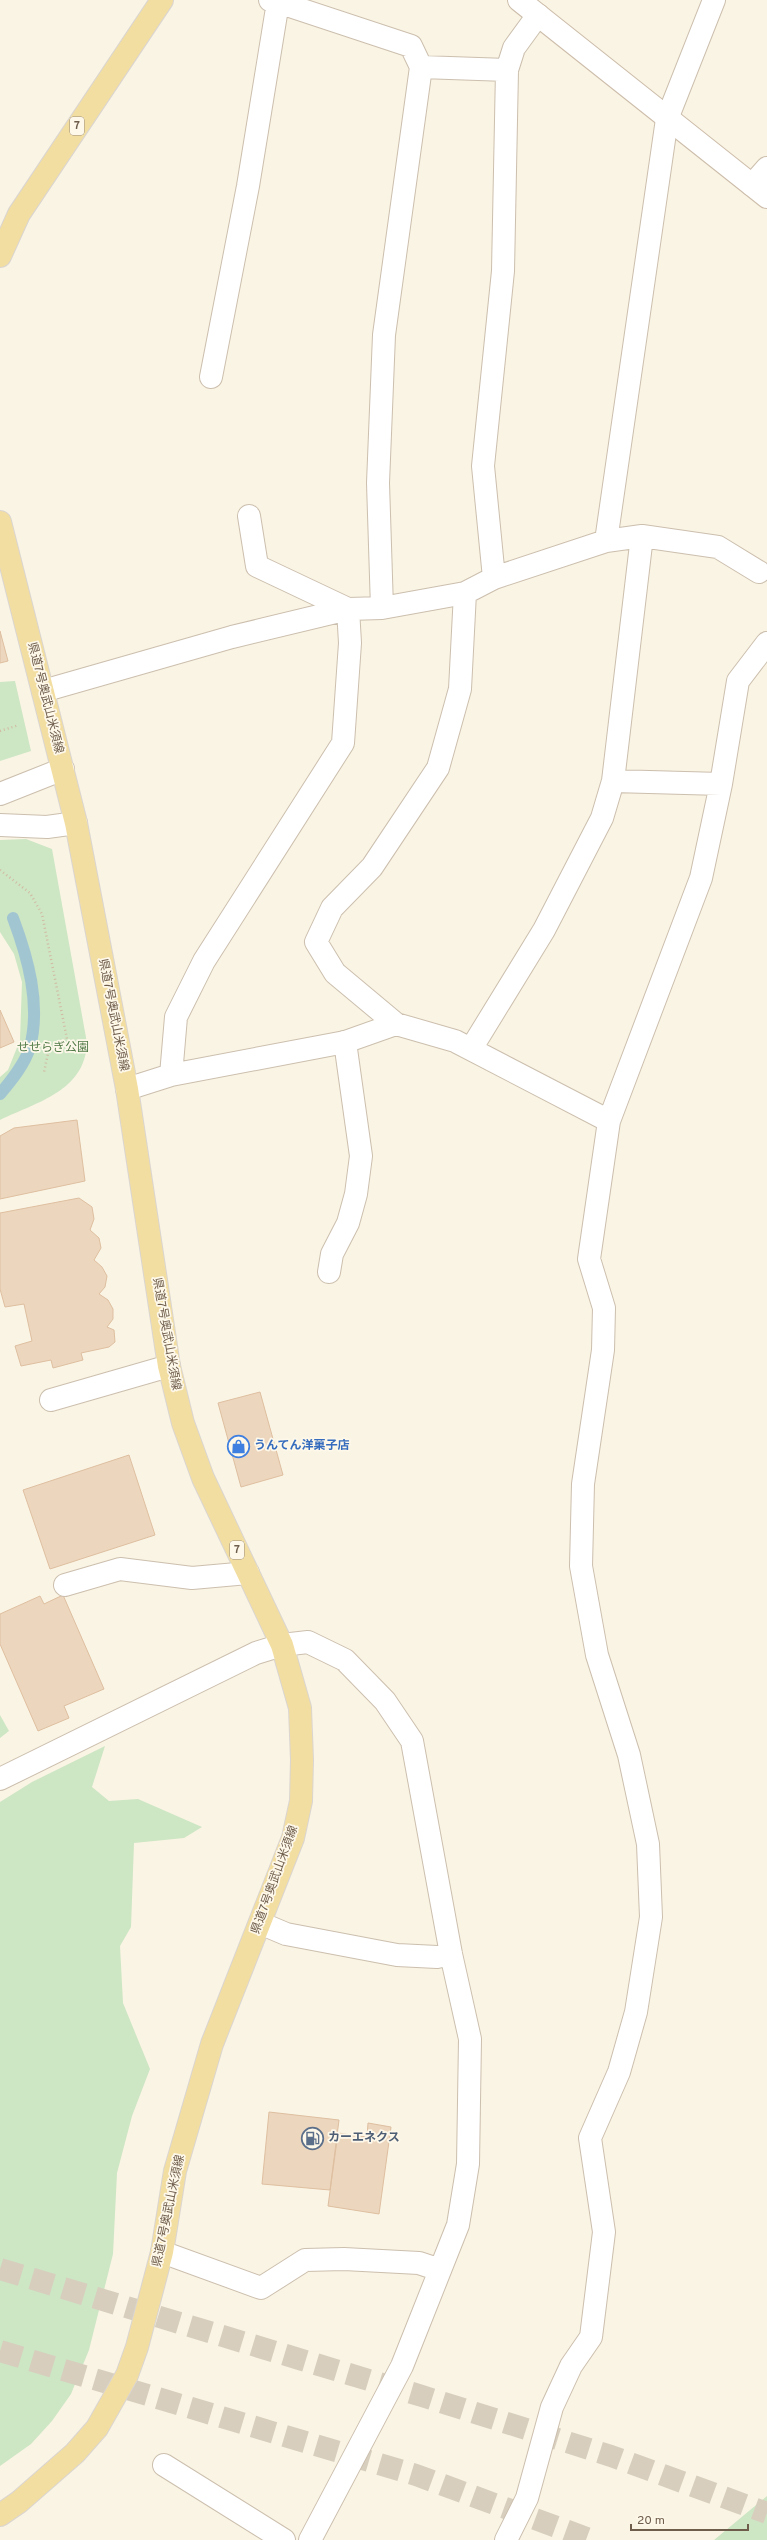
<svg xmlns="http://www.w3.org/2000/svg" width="767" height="2540" font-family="Overpass,'Noto Sans JP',sans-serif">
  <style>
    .green { fill: #cde6c4 }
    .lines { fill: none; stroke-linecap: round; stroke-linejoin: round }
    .stream { stroke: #a2c5d2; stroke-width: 12 }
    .building { fill: #edd6be; stroke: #debfa0 }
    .highway-tunnel { stroke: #d7cebe; stroke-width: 22; stroke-dasharray: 22 11; stroke-linecap: butt }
    .lane-casing { stroke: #ccbfae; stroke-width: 24 }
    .street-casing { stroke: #ccbfae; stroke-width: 24 }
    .secondary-casing { stroke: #cdbdaa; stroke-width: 24 }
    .primary-casing { stroke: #dad5d0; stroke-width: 24 }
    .path { stroke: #d1baa2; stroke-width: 2.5; stroke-dasharray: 1 3; stroke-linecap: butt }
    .lane { stroke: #fff; stroke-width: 22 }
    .street { stroke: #fff; stroke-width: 22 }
    .secondary { stroke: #fff; stroke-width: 22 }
    .primary { stroke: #f3dea2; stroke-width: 22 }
    .labels { text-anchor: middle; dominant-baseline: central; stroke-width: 3.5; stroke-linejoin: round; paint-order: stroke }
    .shield { fill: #fdf8e9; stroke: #9a8c7b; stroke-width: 1 }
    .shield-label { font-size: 11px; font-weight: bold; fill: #6f5d4c }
    .street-label { font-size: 12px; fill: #6f5d4c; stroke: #fdf8e9 }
    .park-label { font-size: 12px; fill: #517a48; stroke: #fdf8e9 }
    .shop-label { font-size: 12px; font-weight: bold; fill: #366cbe; stroke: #fdf8e9; text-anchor: start }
    .service-label { font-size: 12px; font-weight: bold; fill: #4e5e75; stroke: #fdf8e9; text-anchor: start }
  </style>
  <rect width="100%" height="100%" fill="#faf4e4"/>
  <path class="green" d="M 15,681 L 31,751 L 0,761 L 0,682 Z
    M 26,839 L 52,849 L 87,1043 C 85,1091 37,1102 0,1120 L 0,1077 L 8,1070 L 20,1040 L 22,982 L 14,954 L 0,932 L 0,840 Z
    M 0,1715 L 9,1731 L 0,1738 Z
    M 105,1746 L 92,1787 L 109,1801 L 138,1799 L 202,1827 L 184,1838 L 134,1843 L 131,1927 L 120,1946 L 123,2003 L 150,2069 L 132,2116 L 117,2173 L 113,2254 L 89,2350 L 71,2394 L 52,2421 L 31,2444 L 0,2466 L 0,1802 L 32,1782 Z
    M 767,2496 L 767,2540 L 714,2540 Z"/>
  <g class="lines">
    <path class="stream" d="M 0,1094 C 11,1081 25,1064 30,1047 C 41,1004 28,958 13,918"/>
  </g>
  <path class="building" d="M 0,631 L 8,661 L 0,663 Z
    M 0,1010 L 14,1042 L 0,1048 Z
    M 77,1120 L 85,1181 L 0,1199 L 0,1136 L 14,1128 Z
    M 79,1198 L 92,1207 L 94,1219 L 90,1230 L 99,1238 L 101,1248 L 94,1260 L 102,1267 L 107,1276 L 105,1287 L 99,1294 L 108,1300 L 113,1309 L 113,1319 L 107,1327 L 114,1330 L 115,1342 L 109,1347 L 81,1353 L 83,1360 L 53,1368 L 51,1360 L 21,1366 L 15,1346 L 32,1341 L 24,1304 L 5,1307 L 0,1289 L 0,1213 Z
    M 260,1392 L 283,1475 L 241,1487 L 218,1403 Z
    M 129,1455 L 155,1535 L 50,1569 L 23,1490 Z
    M 63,1595 L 104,1689 L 64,1706 L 69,1718 L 38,1731 L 0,1644 L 0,1614 L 40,1596 L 44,1604 Z
    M 269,2112 L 339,2120 L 330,2190 L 262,2184 Z
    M 368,2123 L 391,2127 L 379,2214 L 328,2206 L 338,2133 L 367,2137 Z"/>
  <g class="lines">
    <path class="highway-tunnel" d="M 0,2269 L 422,2396 L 611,2456 L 767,2513
      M 0,2351 L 416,2475 L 592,2540"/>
    <defs>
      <path id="lane" d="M 249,516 L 257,566 L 348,609
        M 329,1272 L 332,1254 L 348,1223 L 356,1194 L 361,1156 L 345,1042
        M 51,1400 L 169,1366
        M 65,1585 L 120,1569 L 192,1578 L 248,1573"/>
      <path id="street" d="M 278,2 L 411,46 L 421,67
        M 752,185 L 767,168
        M 211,377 L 248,186 L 278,2 L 270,0
        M 606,541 L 667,119 L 714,0
        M 494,578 L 483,466 L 503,271 L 507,70 L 514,48 L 538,15
        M 465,593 L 460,689 L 438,768 L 372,867 L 332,908 L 316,942 L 335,973 L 396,1024 L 455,1041 L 609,1121
        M 382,608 L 378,483 L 384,335 L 421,67 L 507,70
        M 43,691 L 232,637 L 348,609 L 382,608 L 465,593 L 494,578 L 606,541 L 642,536 L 718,547 L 759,572
        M 613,781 L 721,784
        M 0,794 L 63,769
        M 0,825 L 47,827 L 76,823
        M 471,1049 L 544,930 L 602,818 L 613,781 L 642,536
        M 171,1075 L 176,1017 L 204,961 L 343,743 L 350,643 L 348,609
        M 127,1089 L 171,1075 L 345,1042 L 396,1024
        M 0,1779 L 256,1653 L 282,1645 L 308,1642 L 345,1660 L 385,1701 L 412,1741 L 451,1954 L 470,2039 L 468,2164 L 458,2225 L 402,2366 L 310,2540
        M 260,1923 L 286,1934 L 397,1955 L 437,1957 L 451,1954
        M 162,2252 L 261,2288 L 305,2260 L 344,2259 L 419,2263 L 440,2270
        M 164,2465 L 284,2540
        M 506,2540 L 527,2498 L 552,2407 L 571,2366 L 591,2337 L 604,2232 L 590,2138 L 619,2072 L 636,2012 L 651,1917 L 648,1844 L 629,1755 L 597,1655 L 581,1566 L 583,1484 L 603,1350 L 604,1308 L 589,1259 L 609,1121 L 701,878 L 721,784 L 738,681 L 767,643"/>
      <path id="secondary" d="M 519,0 L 767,197"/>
      <path id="primary" d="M 0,256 L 19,214 L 162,0
        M 0,522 L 76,823 L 127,1089 L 169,1366 L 183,1423 L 203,1478 L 282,1645 L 300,1708 L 302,1760 L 301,1801 L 293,1838 L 212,2044 L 175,2171 L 162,2252 L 137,2347 L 127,2375 L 97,2428 L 75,2453 L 19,2502 L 0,2515"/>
    </defs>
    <use href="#lane" class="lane-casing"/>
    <use href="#street" class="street-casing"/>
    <use href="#secondary" class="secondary-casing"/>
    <use href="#primary" class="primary-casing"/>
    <path class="path" d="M 0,731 L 19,725
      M 0,870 L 30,893 L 42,914 L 67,1039 L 49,1049 L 44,1072"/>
    <use href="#lane" class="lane"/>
    <use href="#street" class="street"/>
    <use href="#secondary" class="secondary"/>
    <use href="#primary" class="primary"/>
  </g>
  <defs>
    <symbol id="shop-ring" viewBox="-11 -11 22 22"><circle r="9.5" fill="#fdf8e9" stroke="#3f7fe0" stroke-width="1.5"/><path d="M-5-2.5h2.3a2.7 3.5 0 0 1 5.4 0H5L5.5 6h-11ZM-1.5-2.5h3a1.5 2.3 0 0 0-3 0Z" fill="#3f7fe0"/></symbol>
    <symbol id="fuel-ring" viewBox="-11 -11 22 22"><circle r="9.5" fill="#fdf8e9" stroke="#5c6f8a" stroke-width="1.5"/><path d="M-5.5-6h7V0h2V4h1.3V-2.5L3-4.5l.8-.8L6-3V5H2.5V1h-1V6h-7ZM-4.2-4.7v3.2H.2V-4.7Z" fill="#5c6f8a"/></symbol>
  </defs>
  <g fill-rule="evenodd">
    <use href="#shop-ring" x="226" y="1434" width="25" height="25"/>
    <use href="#fuel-ring" x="300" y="2126" width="25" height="25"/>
  </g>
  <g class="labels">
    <g class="shield">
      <rect x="70" y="117" width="14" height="18" rx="3"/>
      <rect x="230" y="1541" width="14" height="18" rx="3"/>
    </g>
    <g class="shield-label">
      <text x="77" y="126">7</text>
      <text x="237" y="1550">7</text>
    </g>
    <g class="street-label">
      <text transform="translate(45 698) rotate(76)">県道7号奥武山米須線</text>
      <text transform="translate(113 1015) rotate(79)">県道7号奥武山米須線</text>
      <text transform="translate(166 1334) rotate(80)">県道7号奥武山米須線</text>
      <text transform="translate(275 1880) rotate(-70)">県道7号奥武山米須線</text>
      <text transform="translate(169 2211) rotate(-78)">県道7号奥武山米須線</text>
    </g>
    <g class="park-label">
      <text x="53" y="1048">せせらぎ公園</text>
    </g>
    <g class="shop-label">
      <text x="254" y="1446">うんてん洋菓子店</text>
    </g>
    <g class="service-label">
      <text x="328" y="2138">カーエネクス</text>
    </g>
  </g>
  <path d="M631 2524v6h117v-6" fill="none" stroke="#6f5d4c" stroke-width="2"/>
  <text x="637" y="2524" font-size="12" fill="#6f5d4c" stroke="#fdf8e9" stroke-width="3" paint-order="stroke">20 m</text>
</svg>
